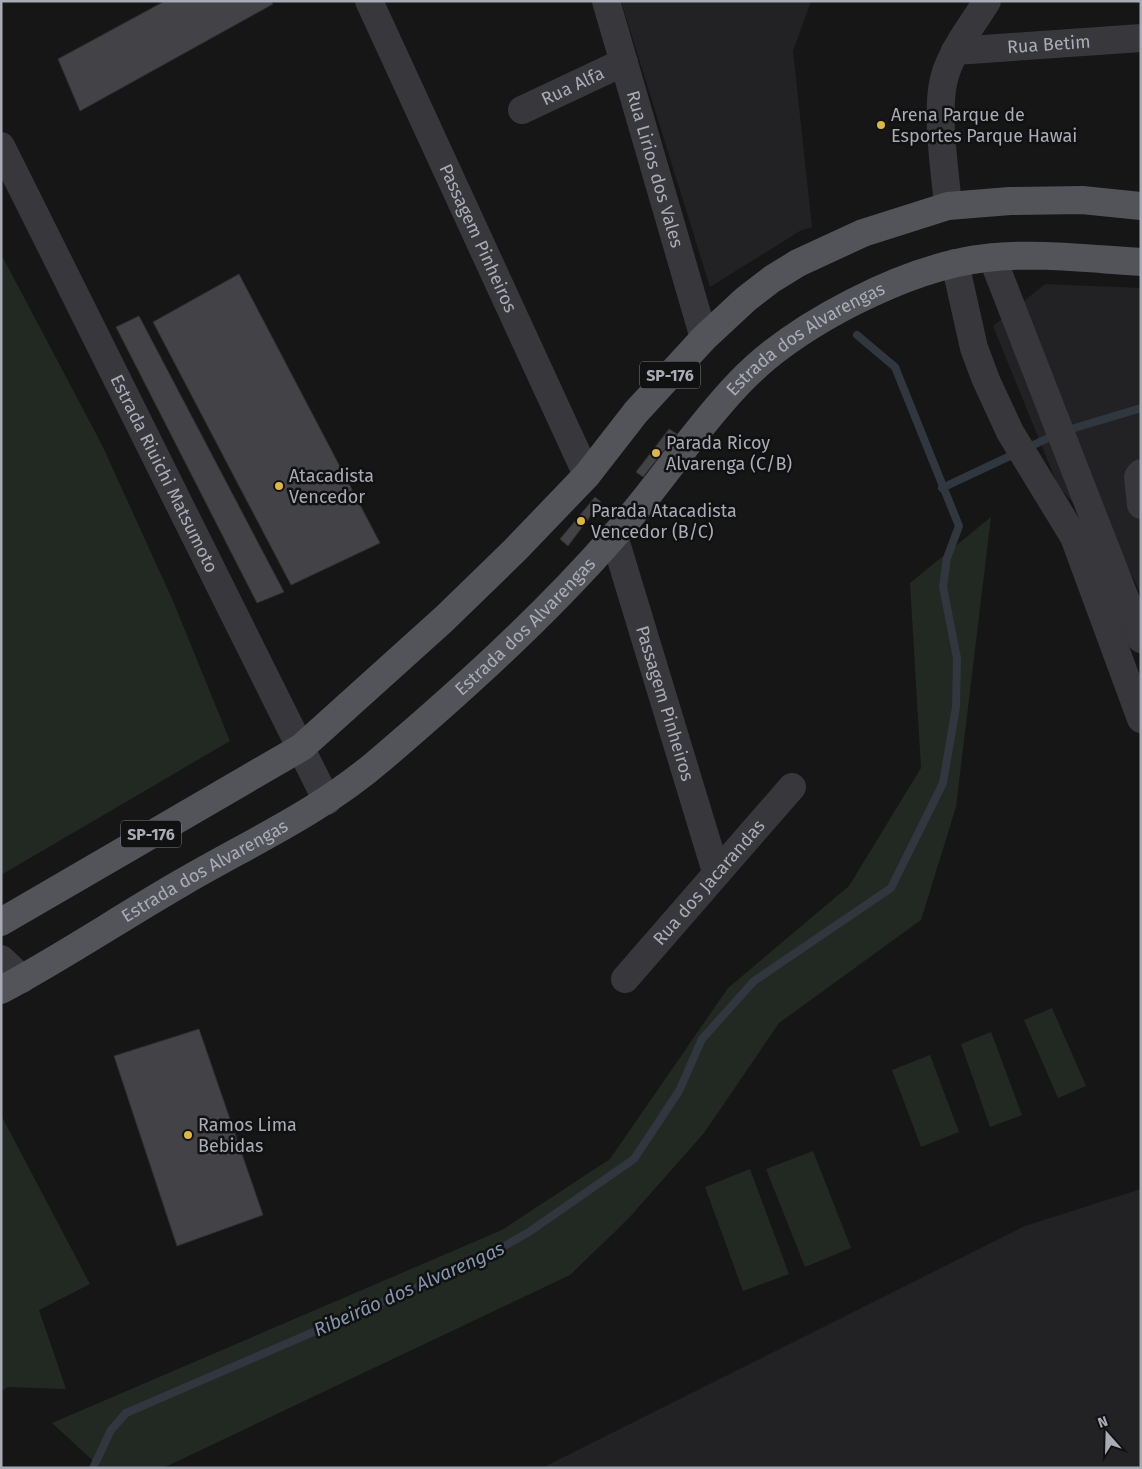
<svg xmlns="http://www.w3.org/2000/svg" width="1142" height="1469" font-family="'Fira Sans',sans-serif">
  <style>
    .built { fill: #222224 }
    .green { fill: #222923 }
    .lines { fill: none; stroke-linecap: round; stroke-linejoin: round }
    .stream { stroke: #30373f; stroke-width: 8 }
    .building { fill: #434347; stroke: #303033 }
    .minor { stroke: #37373c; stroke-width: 28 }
    .major { stroke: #53545a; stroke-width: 28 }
    .poi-dot { fill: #dcb649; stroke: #111112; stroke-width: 2 }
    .labels { text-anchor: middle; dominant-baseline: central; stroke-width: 5; stroke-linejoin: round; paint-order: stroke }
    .shield { fill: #111112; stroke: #7b7e85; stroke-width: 1 }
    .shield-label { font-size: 16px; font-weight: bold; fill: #a9acb6 }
    .street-label { font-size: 18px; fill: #a9acb6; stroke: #111112 }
    .poi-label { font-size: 18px; fill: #a9acb6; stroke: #111112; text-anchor: start }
    .water-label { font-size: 19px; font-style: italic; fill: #8496ad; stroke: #111112 }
  </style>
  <rect width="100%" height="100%" fill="#161617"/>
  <path class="built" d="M 621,1 L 811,1 L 793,51 L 812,227 L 800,231 L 710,287 Z
    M 1045,284 L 1141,288 L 1141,594 L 1122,556 L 1058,486 L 993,326 Z
    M 1141,1189 L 1141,1468 L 542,1468 L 1025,1226 Z"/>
  <path class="green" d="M 1,254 L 102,445 L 173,601 L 230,741 L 1,875 Z
    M 991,517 L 956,807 L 921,920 L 779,1023 L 704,1133 L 628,1219 L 570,1275 L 163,1468 L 101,1468 L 52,1423 L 502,1230 L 610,1159 L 728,988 L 849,886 L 921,768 L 910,583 Z
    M 1052,1008 L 1086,1086 L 1058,1098 L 1024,1020 Z
    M 991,1032 L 1022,1115 L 990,1127 L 961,1044 Z
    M 930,1055 L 959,1132 L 921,1147 L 892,1070 Z
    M 1,1115 L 90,1284 L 39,1310 L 66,1389 L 8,1387 L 1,1391 Z
    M 813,1151 L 851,1248 L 805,1267 L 766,1169 Z
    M 750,1169 L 789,1274 L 743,1291 L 705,1187 Z"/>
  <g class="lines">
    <path class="stream" d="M 942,488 L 1061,432 L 1141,408
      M 93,1468 L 111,1430 L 126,1413 L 478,1261 L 529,1232 L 634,1159 L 679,1091 L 702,1039 L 754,981 L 891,888 L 943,783 L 956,707 L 957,658 L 943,587 L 947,558 L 959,526 L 895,367 L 857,335"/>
  </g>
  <path class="building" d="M 165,1 L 271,1 L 273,4 L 80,111 L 58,59 Z
    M 239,274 L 380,543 L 291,585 L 153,322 Z
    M 139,316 L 284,592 L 257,603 L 116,327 Z
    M 669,429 L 677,434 L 643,477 L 636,472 Z
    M 595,497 L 601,502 L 568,546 L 560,539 Z
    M 199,1029 L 263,1215 L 177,1246 L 114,1056 Z"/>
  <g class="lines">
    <g class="minor">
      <path id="s1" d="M 369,1 L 587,475"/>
      <path id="s2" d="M 606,1 L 704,338"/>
      <path id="s3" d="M 955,51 L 1141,38"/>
      <path id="s4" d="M 522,110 L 624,62"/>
      <path id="s5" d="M 1,146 L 327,801"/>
      <path d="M 948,206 C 945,169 934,106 946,72 C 955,46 973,24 987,1"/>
      <path d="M 992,257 L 1141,639"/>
      <path d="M 955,263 L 974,348 L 986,380 L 1010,432 L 1074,537 L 1141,719"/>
      <path d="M 1141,473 L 1138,477 L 1141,505"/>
      <path id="s6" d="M 614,536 L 716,872"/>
      <path d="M 1,959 L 22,979"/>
      <path id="s7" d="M 625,979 L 792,787"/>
    </g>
    <g class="major">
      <path d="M 1,922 L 302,747 L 444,619 L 515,550 L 587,475 L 636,412 L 704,338 L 746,299 L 772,279 L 798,263 L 863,233 L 948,206 L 1010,201 L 1082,200 L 1141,206"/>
      <path id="s8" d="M 1,990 C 63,957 122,917 183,882 C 250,843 321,811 380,760 C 462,690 543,617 614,536 C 658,487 693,431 739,383 C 794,325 906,267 986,258 C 1037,252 1090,259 1141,262"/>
    </g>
  </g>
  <g class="poi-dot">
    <circle cx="881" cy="125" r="5"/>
    <circle cx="656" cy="453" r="5"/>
    <circle cx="279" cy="486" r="5"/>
    <circle cx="581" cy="521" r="5"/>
    <circle cx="188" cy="1135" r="5"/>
  </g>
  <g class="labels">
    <g class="shield">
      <rect x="640" y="361.5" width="60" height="27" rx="4"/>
      <rect x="121" y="820.5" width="60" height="27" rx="4"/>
    </g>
    <g class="shield-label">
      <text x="670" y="375">SP-176</text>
      <text x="151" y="834">SP-176</text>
    </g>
    <g class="street-label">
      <text stroke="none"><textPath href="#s3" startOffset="94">Rua Betim</textPath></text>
      <text stroke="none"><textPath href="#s4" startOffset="56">Rua Alfa</textPath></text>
      <text stroke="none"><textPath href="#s2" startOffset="175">Rua Lirios dos Vales</textPath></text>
      <text stroke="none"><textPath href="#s1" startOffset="261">Passagem Pinheiros</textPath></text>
      <text stroke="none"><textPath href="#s8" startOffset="1046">Estrada dos Alvarengas</textPath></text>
      <text stroke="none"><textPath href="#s5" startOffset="366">Estrada Riuichi Matsumoto</textPath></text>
      <text stroke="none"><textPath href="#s8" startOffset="641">Estrada dos Alvarengas</textPath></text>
      <text stroke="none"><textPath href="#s6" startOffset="175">Passagem Pinheiros</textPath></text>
      <text stroke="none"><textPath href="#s8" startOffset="236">Estrada dos Alvarengas</textPath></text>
      <text stroke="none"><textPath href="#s7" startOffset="128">Rua dos Jacarandas</textPath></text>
    </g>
    <g class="poi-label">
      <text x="891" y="115">Arena Parque de<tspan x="891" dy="21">Esportes Parque Hawai</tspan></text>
      <text x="666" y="443">Parada Ricoy<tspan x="666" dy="21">Alvarenga (C/B)</tspan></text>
      <text x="289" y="476">Atacadista<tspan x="289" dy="21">Vencedor</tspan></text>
      <text x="591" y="511">Parada Atacadista<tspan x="591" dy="21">Vencedor (B/C)</tspan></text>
      <text x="198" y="1125">Ramos Lima<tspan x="198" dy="21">Bebidas</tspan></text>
    </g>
    <g class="water-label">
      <text transform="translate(409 1289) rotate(-24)">Ribeirão dos Alvarengas</text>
    </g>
  </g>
  <rect width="1142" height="1469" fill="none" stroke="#a9acb6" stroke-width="5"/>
  <g transform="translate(1107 1434) rotate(340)" stroke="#111112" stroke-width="4" paint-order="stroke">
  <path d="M0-4L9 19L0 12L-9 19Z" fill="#a9acb6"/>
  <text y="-8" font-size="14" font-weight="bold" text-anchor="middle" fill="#a9acb6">N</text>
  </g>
</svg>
